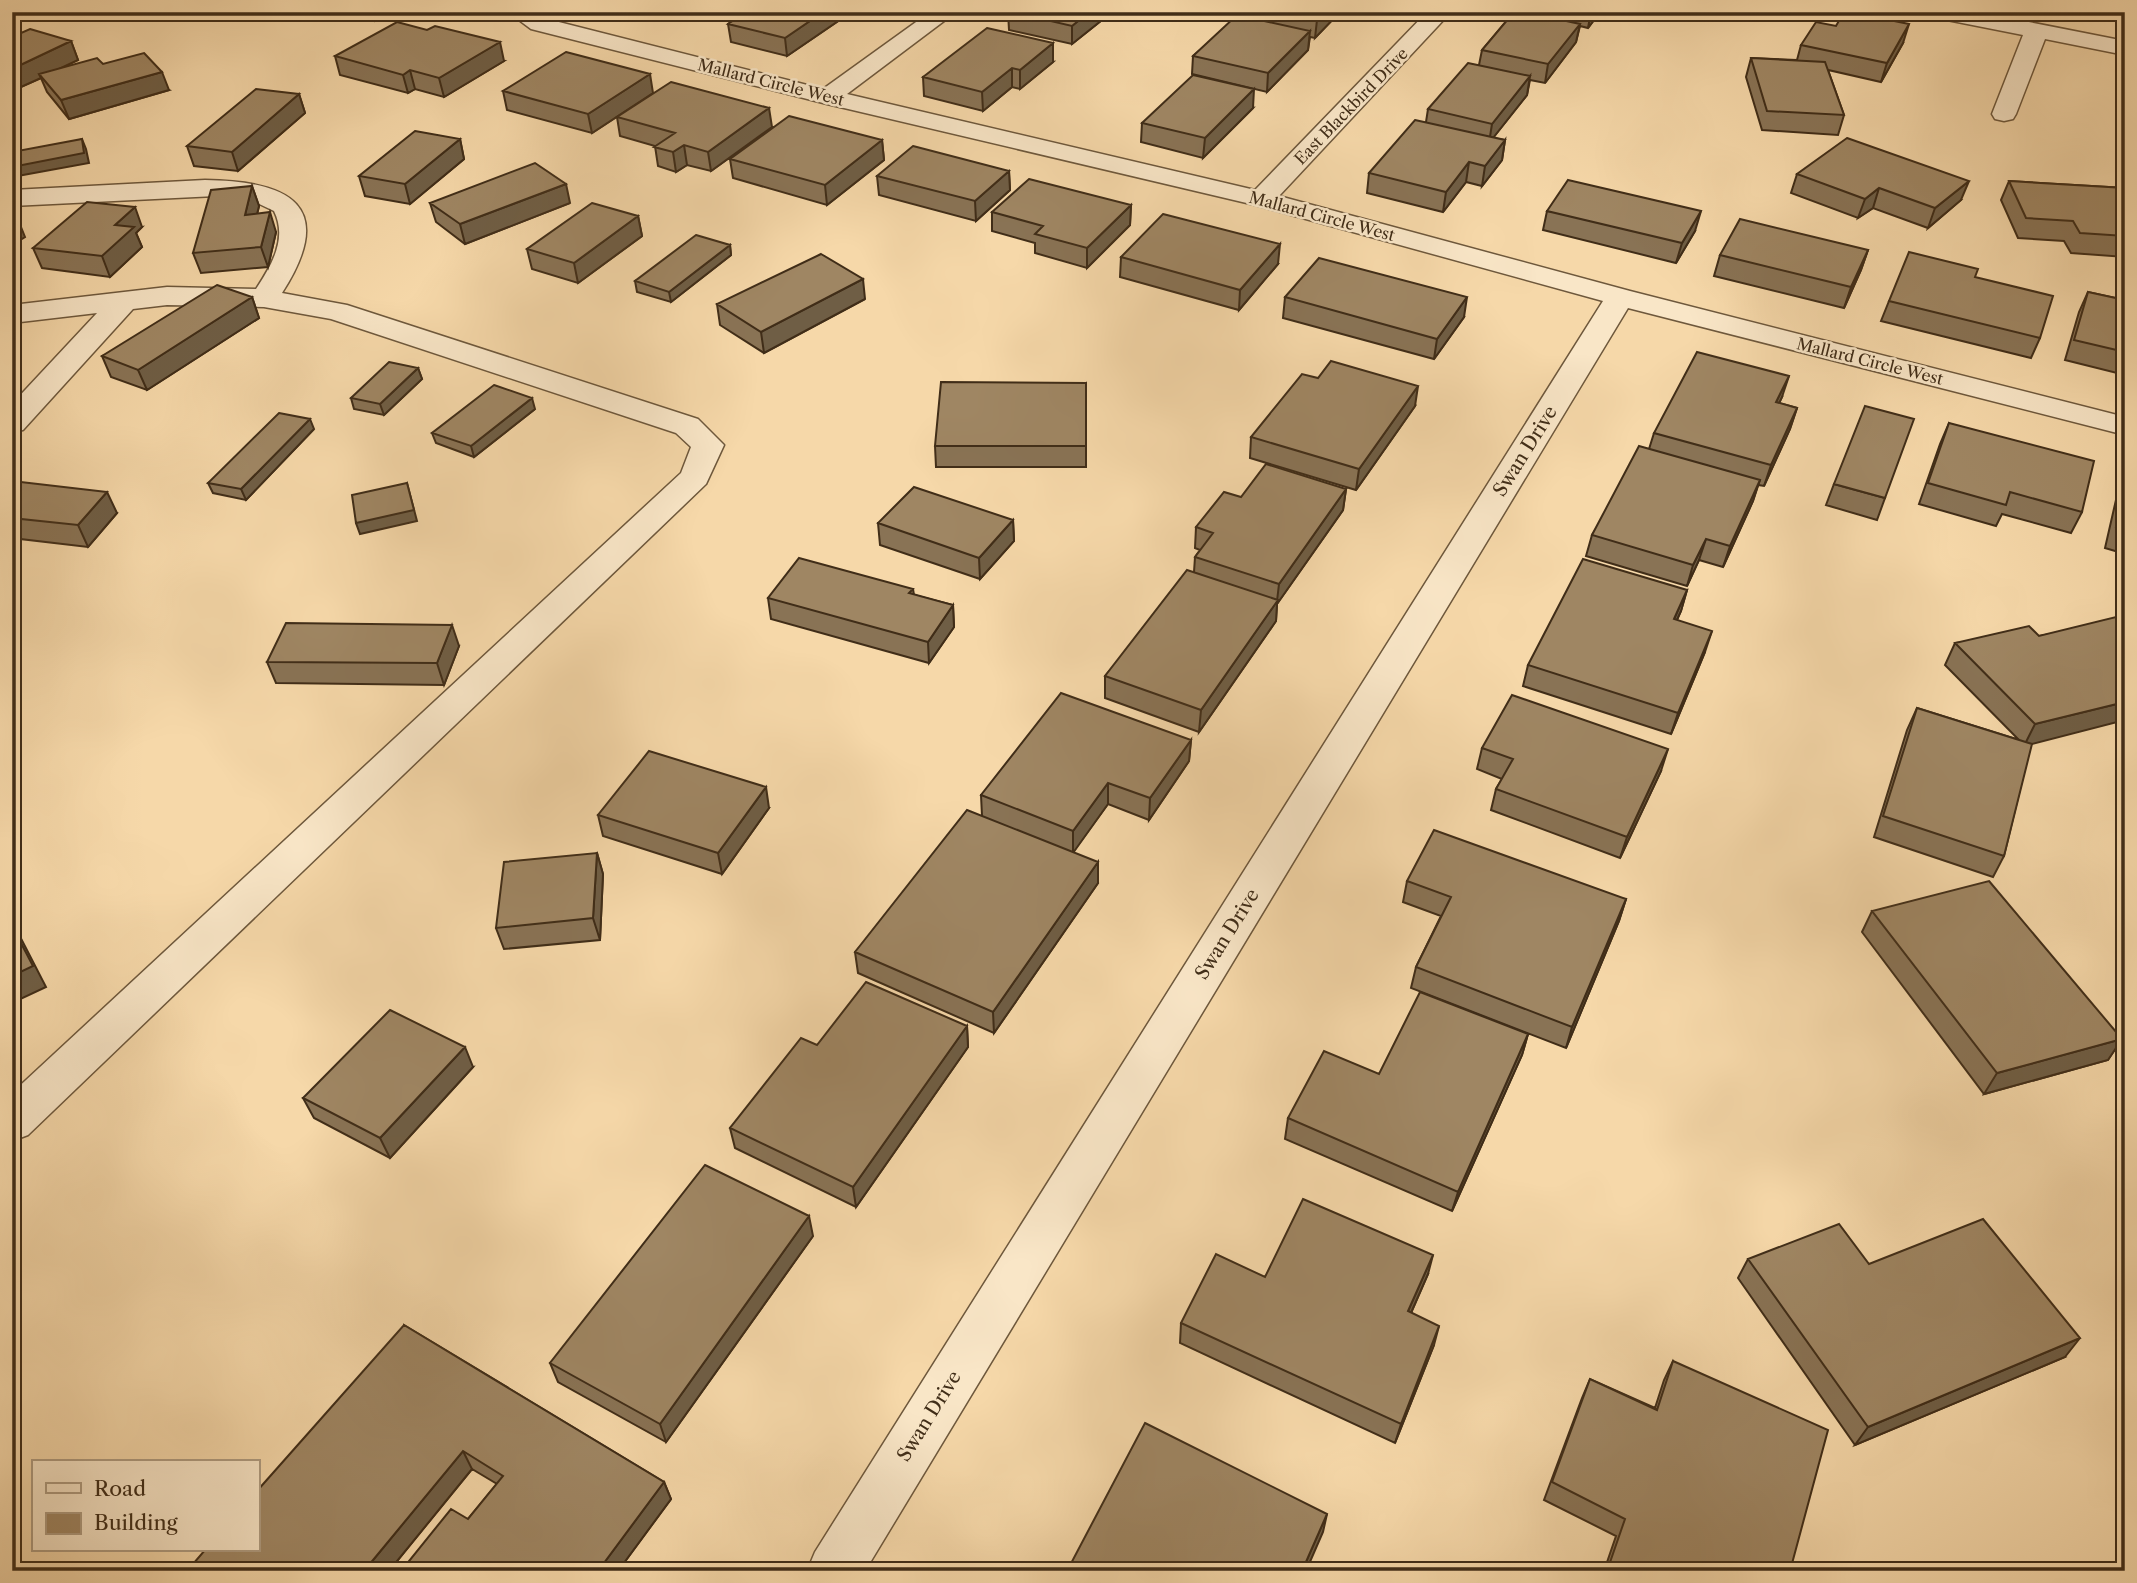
<svg xmlns="http://www.w3.org/2000/svg" width="2137" height="1583" font-family="'Libre Caslon Text',serif">
  <style>
    .lines { fill: none; stroke-linecap: round; stroke-linejoin: round }
    .minor-casing { stroke: #6e583c; stroke-width: 3 }
    .minor { fill: #f9e6c7; fill-rule: evenodd }
    .wall { fill: #897355; stroke: #402d18; stroke-width: 2 }
    .shaded-wall { fill: #6f5e45; stroke: #402d18; stroke-width: 2 }
    .building { fill: #9f8663; stroke: #402d18; stroke-width: 2 }
    .labels { text-anchor: middle; dominant-baseline: central; stroke-width: 5; stroke-linejoin: round; paint-order: stroke }
    .far-street-label { font-size: 16px; fill: #402d18; stroke: #f9e6c7 }
    .street-label { font-size: 19px; fill: #402d18; stroke: #f9e6c7 }
  </style>
  <rect width="100%" height="100%" fill="#f6d8a9"/>
  <filter id="stains"><feTurbulence type="fractalNoise" baseFrequency=".00286" numOctaves="4"/><feColorMatrix values="0 0 0 0 .2 0 0 0 0 .09 0 0 0 0 .02 0 0 0 .5 -.17"/></filter>
  <radialGradient id="worn" r=".72"><stop offset=".6" stop-color="#630" stop-opacity="0"/><stop offset="1" stop-color="#630" stop-opacity=".3"/></radialGradient>
  <g class="lines">
    <defs>
      <path id="minor" d="M 508,12 L 536,12 L 547,19 L 823,89 L 930,12 L 956,12 L 847,94 L 1255,190 L 1427,12 L 1451,12 L 1279,196 L 1630,291 L 2125,417 L 2125,435 L 1628,308 L 865,1571 L 807,1571 L 815,1552 L 1603,301 L 1255,205 L 827,104 L 531,29 Z
        M 1931,12 L 1978,12 L 2125,41 L 2125,55 L 2045,39 L 2016,114 L 2013,119 L 2004,121 L 1995,119 L 1992,114 L 2023,35 L 1942,19 L 1934,17 Z
        M 205,180 C 290,181 338,206 282,293 L 347,305 L 698,419 L 724,445 L 706,484 L 28,1135 L 12,1141 L 12,1093 L 681,473 L 691,447 L 676,433 L 331,319 L 264,307 L 167,305 L 133,309 L 23,430 L 12,432 L 12,404 L 97,313 L 12,323 L 12,305 L 167,287 L 256,289 C 271,266 288,239 274,211 L 249,199 L 216,196 L 12,206 L 12,190 Z"/>
    </defs>
    <use href="#minor" class="minor-casing"/>
    <use href="#minor" class="minor"/>
  </g>
  <path class="wall" d="M 308,12 L 380,12 L 375,20 L 310,19 Z
    M 745,12 L 843,12 L 844,17 L 787,56 L 731,42 L 728,24 Z
    M 1008,12 L 1102,12 L 1102,20 L 1072,44 L 1009,30 Z
    M 1241,12 L 1340,12 L 1315,38 L 1310,37 L 1308,50 L 1267,92 L 1192,74 L 1193,56 L 1241,16 Z
    M 1514,12 L 1600,12 L 1588,28 L 1580,26 L 1576,42 L 1545,83 L 1530,80 L 1527,95 L 1493,138 L 1505,140 L 1502,160 L 1482,186 L 1466,182 L 1443,212 L 1367,193 L 1369,173 L 1426,122 L 1428,109 L 1479,65 L 1482,50 Z
    M 2097,12 L 2125,12 L 2125,17 Z
    M 12,37 L 71,41 L 78,60 L 63,67 L 103,64 L 169,90 L 69,119 L 47,92 L 41,78 L 12,91 Z
    M 1903,43 L 1881,82 L 1828,70 L 1844,115 L 1838,135 L 1762,130 L 1746,77 L 1751,58 L 1797,60 L 1801,45 Z
    M 335,56 L 504,61 L 444,97 L 415,89 L 408,93 L 340,75 Z
    M 1053,62 L 1020,89 L 1012,87 L 983,111 L 924,96 L 923,77 Z
    M 503,91 L 653,93 L 592,133 L 507,110 Z
    M 299,94 L 305,113 L 238,171 L 194,166 L 187,146 Z
    M 1253,108 L 1203,158 L 1141,142 L 1142,123 Z
    M 617,117 L 772,127 L 711,171 L 687,165 L 676,172 L 658,166 L 655,146 L 620,136 Z
    M 460,139 L 464,159 L 410,204 L 365,196 L 359,176 Z
    M 882,140 L 884,160 L 827,205 L 733,178 L 730,159 Z
    M 1009,171 L 1010,190 L 976,221 L 879,195 L 877,176 Z
    M 1797,174 L 1961,200 L 1928,228 L 1873,208 L 1858,218 L 1791,193 Z
    M 2009,181 L 2125,188 L 2125,257 L 2071,253 L 2064,241 L 2018,238 L 2001,200 Z
    M 252,186 L 259,206 L 257,214 L 276,232 L 268,267 L 201,273 L 193,253 Z
    M 430,203 L 570,203 L 465,244 L 436,222 Z
    M 1131,205 L 1130,225 L 1087,268 L 1035,253 L 1035,243 L 992,231 L 992,212 Z
    M 1547,211 L 1695,231 L 1676,263 L 1543,230 Z
    M 638,216 L 642,236 L 578,283 L 532,269 L 527,249 Z
    M 142,227 L 136,233 L 142,247 L 110,277 L 42,268 L 33,248 Z
    M 730,245 L 731,255 L 671,302 L 637,292 L 635,281 Z
    M 1868,250 L 1861,270 L 1844,308 L 1714,276 L 1720,255 Z
    M 1121,257 L 1278,264 L 1239,310 L 1120,277 Z
    M 1975,277 L 2040,338 L 2031,358 L 1881,321 L 1889,301 Z
    M 2088,292 L 2125,300 L 2125,375 L 2065,360 L 2079,312 Z
    M 252,297 L 259,318 L 147,390 L 111,377 L 102,356 Z
    M 1285,297 L 1464,317 L 1434,359 L 1283,318 Z
    M 865,299 L 764,353 L 720,325 L 717,304 Z
    M 418,368 L 422,379 L 384,415 L 354,409 L 351,398 Z
    M 1086,383 L 1086,467 L 936,467 L 935,446 Z
    M 1782,397 L 1779,403 L 1797,408 L 1790,429 L 1764,486 L 1758,485 L 1753,501 L 1723,567 L 1699,560 L 1687,586 L 1586,556 L 1592,535 L 1649,449 L 1654,433 Z
    M 1415,406 L 1356,490 L 1250,458 L 1251,437 Z
    M 535,409 L 474,457 L 436,443 L 432,433 Z
    M 1949,423 L 2082,512 L 2071,533 L 2002,514 L 1996,526 L 1919,504 L 1940,444 Z
    M 314,429 L 246,500 L 213,493 L 208,483 Z
    M 2125,478 L 2125,554 L 2105,548 L 2118,491 Z
    M 12,481 L 117,513 L 88,547 L 12,538 Z
    M 1834,484 L 1885,498 L 1877,520 L 1826,505 Z
    M 1346,489 L 1343,510 L 1277,604 L 1276,621 L 1199,732 L 1105,698 L 1105,676 L 1194,572 L 1195,557 L 1200,550 L 1195,548 L 1196,527 L 1241,497 Z
    M 1013,520 L 1014,541 L 980,579 L 880,545 L 878,523 Z
    M 913,589 L 914,595 L 953,605 L 954,627 L 929,663 L 771,619 L 768,598 Z
    M 1687,590 L 1681,611 L 1677,620 L 1705,652 L 1671,734 L 1523,686 L 1528,665 Z
    M 2125,621 L 2031,744 L 2004,856 L 1993,877 L 1874,837 L 1907,730 L 1917,708 L 2019,740 L 1945,665 L 1955,643 L 2039,636 Z
    M 459,646 L 444,685 L 276,683 L 267,662 Z
    M 1191,740 L 1189,761 L 1149,820 L 1108,804 L 1073,852 L 1098,883 L 994,1033 L 858,973 L 855,952 L 982,816 L 981,795 Z
    M 1482,748 L 1661,771 L 1620,858 L 1491,810 L 1496,789 L 1502,779 L 1477,769 Z
    M 769,808 L 722,874 L 603,836 L 598,815 Z
    M 597,853 L 603,874 L 600,940 L 504,949 L 496,928 Z
    M 1407,881 L 1626,899 L 1619,921 L 1566,1048 L 1411,988 L 1416,967 L 1441,916 L 1403,902 Z
    M 1872,911 L 2122,1039 L 2108,1060 L 1984,1094 L 1862,932 Z
    M 967,1026 L 968,1047 L 856,1207 L 735,1148 L 730,1128 L 817,1045 Z
    M 1528,1034 L 1522,1055 L 1452,1211 L 1285,1139 L 1288,1118 L 1379,1074 Z
    M 473,1067 L 390,1158 L 314,1118 L 303,1098 Z
    M 813,1236 L 666,1442 L 558,1382 L 550,1363 Z
    M 1748,1259 L 1869,1264 L 2065,1357 L 1855,1445 L 1738,1278 Z
    M 1428,1274 L 1411,1313 L 1434,1345 L 1395,1443 L 1180,1343 L 1181,1323 L 1265,1277 Z
    M 404,1325 L 664,1482 L 671,1499 L 618,1571 L 401,1571 L 468,1519 L 497,1484 L 472,1469 L 389,1571 Z
    M 2125,1335 L 2125,1465 L 2118,1342 Z
    M 1673,1361 L 1790,1571 L 1604,1571 L 1616,1536 L 1544,1500 L 1582,1398 L 1590,1379 L 1655,1408 L 1664,1380 Z"/>
  <path class="shaded-wall" d="M 373,12 L 380,12 L 375,20 Z
    M 823,12 L 843,12 L 844,17 L 787,56 L 785,38 Z
    M 1089,12 L 1102,12 L 1102,20 L 1072,44 L 1072,26 Z
    M 1324,12 L 1340,12 L 1315,38 L 1317,20 Z
    M 1591,12 L 1600,12 L 1588,28 Z
    M 1580,24 L 1576,42 L 1545,83 L 1548,64 Z
    M 1909,24 L 1903,43 L 1881,82 L 1887,63 Z
    M 1310,31 L 1308,50 L 1267,92 L 1268,73 Z
    M 71,41 L 78,60 L 42,77 L 39,74 L 41,78 L 12,91 L 12,69 Z
    M 500,42 L 504,61 L 444,97 L 439,78 Z
    M 1053,43 L 1053,62 L 1020,89 L 1020,70 Z
    M 1012,68 L 1012,87 L 983,111 L 982,92 Z
    M 410,70 L 415,89 L 408,93 L 403,75 Z
    M 162,72 L 169,90 L 69,119 L 61,100 Z
    M 650,74 L 653,93 L 592,133 L 588,114 Z
    M 1530,76 L 1527,95 L 1489,143 L 1492,124 Z
    M 1254,89 L 1253,108 L 1203,158 L 1205,138 Z
    M 299,94 L 305,113 L 238,171 L 232,152 Z
    M 769,108 L 772,127 L 711,171 L 708,152 Z
    M 82,139 L 86,149 L 89,163 L 12,177 L 12,167 Z
    M 460,139 L 464,159 L 410,204 L 405,184 Z
    M 882,140 L 884,160 L 827,205 L 825,185 Z
    M 1505,140 L 1502,160 L 1482,186 L 1485,166 Z
    M 684,145 L 687,165 L 676,172 L 673,152 Z
    M 1469,162 L 1466,182 L 1443,212 L 1446,192 Z
    M 1009,171 L 1010,190 L 976,221 L 975,201 Z
    M 1969,181 L 1961,200 L 1928,228 L 1935,208 Z
    M 566,184 L 570,203 L 465,244 L 460,224 Z
    M 252,186 L 259,206 L 252,235 L 245,215 Z
    M 1879,188 L 1873,208 L 1858,218 L 1865,199 Z
    M 1131,205 L 1130,225 L 1087,268 L 1087,248 Z
    M 135,207 L 142,227 L 136,233 L 142,247 L 110,277 L 102,256 L 115,225 Z
    M 1701,211 L 1695,231 L 1676,263 L 1682,243 Z
    M 270,212 L 276,232 L 268,267 L 261,247 Z
    M 638,216 L 642,236 L 578,283 L 574,263 Z
    M 17,217 L 25,237 L 12,245 L 12,220 Z
    M 1280,244 L 1278,264 L 1239,310 L 1240,290 Z
    M 730,245 L 731,255 L 671,302 L 669,292 Z
    M 1868,250 L 1861,270 L 1844,308 L 1851,287 Z
    M 863,279 L 865,299 L 764,353 L 761,332 Z
    M 252,297 L 259,318 L 147,390 L 138,370 Z
    M 1467,297 L 1464,317 L 1434,359 L 1437,339 Z
    M 418,368 L 422,379 L 384,415 L 380,404 Z
    M 1789,376 L 1782,397 L 1770,423 L 1776,402 Z
    M 1418,386 L 1415,406 L 1356,490 L 1359,469 Z
    M 532,398 L 535,409 L 474,457 L 471,446 Z
    M 1797,408 L 1790,429 L 1764,486 L 1771,465 Z
    M 310,419 L 314,429 L 246,500 L 241,489 Z
    M 1760,480 L 1753,501 L 1723,567 L 1730,546 Z
    M 407,483 L 417,521 L 360,534 L 356,523 Z
    M 1346,489 L 1343,510 L 1277,604 L 1276,621 L 1199,732 L 1201,710 L 1277,601 L 1279,584 Z
    M 107,492 L 117,513 L 88,547 L 78,525 Z
    M 1013,520 L 1014,541 L 980,579 L 979,558 Z
    M 1706,539 L 1699,560 L 1687,586 L 1693,565 Z
    M 1687,590 L 1681,611 L 1667,641 L 1674,619 Z
    M 953,605 L 954,627 L 929,663 L 928,642 Z
    M 452,625 L 459,646 L 444,685 L 437,663 Z
    M 1712,631 L 1705,652 L 1671,734 L 1678,713 Z
    M 2125,702 L 2125,720 L 2024,746 L 2035,724 Z
    M 1191,740 L 1189,761 L 1149,820 L 1150,798 Z
    M 1668,749 L 1661,771 L 1620,858 L 1627,837 Z
    M 1108,783 L 1108,804 L 1073,853 L 1073,831 Z
    M 766,787 L 769,808 L 722,874 L 718,853 Z
    M 597,853 L 603,874 L 600,940 L 593,918 Z
    M 1098,862 L 1098,883 L 994,1033 L 993,1012 Z
    M 1626,899 L 1619,921 L 1566,1048 L 1572,1027 Z
    M 12,921 L 46,987 L 12,1003 Z
    M 967,1026 L 968,1047 L 856,1207 L 853,1187 Z
    M 1528,1034 L 1522,1055 L 1452,1211 L 1458,1192 Z
    M 2122,1039 L 2108,1060 L 1984,1094 L 1997,1073 Z
    M 465,1047 L 473,1067 L 390,1158 L 380,1138 Z
    M 809,1216 L 813,1236 L 666,1442 L 660,1424 Z
    M 1433,1255 L 1428,1274 L 1403,1331 L 1408,1311 Z
    M 1439,1326 L 1434,1345 L 1395,1443 L 1401,1424 Z
    M 2080,1338 L 2065,1357 L 1855,1445 L 1868,1427 Z
    M 463,1451 L 472,1469 L 389,1571 L 364,1571 Z
    M 664,1482 L 671,1499 L 618,1571 L 598,1571 Z
    M 1327,1514 L 1323,1532 L 1306,1571 L 1302,1571 Z"/>
  <path class="building" d="M 746,12 L 823,12 L 785,38 L 728,24 Z
    M 1012,12 L 1089,12 L 1072,26 Z
    M 1281,12 L 1324,12 L 1317,20 Z
    M 1514,12 L 1525,12 L 1580,24 L 1548,64 L 1482,50 Z
    M 1844,12 L 1850,12 L 1909,24 L 1887,63 L 1801,45 L 1816,22 L 1836,26 Z
    M 1237,15 L 1310,31 L 1268,73 L 1193,56 Z
    M 397,22 L 427,30 L 435,26 L 500,42 L 439,78 L 410,70 L 403,75 L 335,56 Z
    M 987,28 L 1053,43 L 1020,70 L 1012,68 L 982,92 L 923,77 Z
    M 30,29 L 71,41 L 12,69 L 12,37 Z
    M 566,52 L 650,74 L 588,114 L 503,91 Z
    M 144,53 L 162,72 L 61,100 L 39,74 L 97,58 L 103,64 Z
    M 1751,58 L 1825,62 L 1844,115 L 1767,111 Z
    M 1468,63 L 1530,76 L 1492,124 L 1428,109 Z
    M 1193,75 L 1254,89 L 1205,138 L 1142,123 Z
    M 671,82 L 769,108 L 708,152 L 684,145 L 673,152 L 654,147 L 675,133 L 617,117 Z
    M 256,89 L 299,94 L 232,152 L 187,146 Z
    M 789,116 L 882,140 L 825,185 L 730,159 Z
    M 1415,120 L 1505,140 L 1485,166 L 1469,162 L 1446,192 L 1369,173 Z
    M 415,131 L 460,139 L 405,184 L 359,176 Z
    M 1847,138 L 1969,181 L 1935,208 L 1879,188 L 1865,199 L 1797,174 Z
    M 82,139 L 84,153 L 12,167 L 12,152 Z
    M 913,146 L 1009,171 L 975,201 L 877,176 Z
    M 535,163 L 566,184 L 460,224 L 430,203 Z
    M 1029,179 L 1131,205 L 1087,248 L 1035,234 L 1043,226 L 992,212 Z
    M 1568,180 L 1701,211 L 1682,243 L 1547,211 Z
    M 2009,181 L 2125,188 L 2125,236 L 2080,233 L 2073,221 L 2026,218 Z
    M 252,186 L 245,215 L 270,212 L 261,247 L 193,253 L 211,190 Z
    M 87,202 L 135,207 L 115,225 L 134,227 L 102,256 L 33,248 Z
    M 592,203 L 638,216 L 574,263 L 527,249 Z
    M 1163,214 L 1280,244 L 1240,290 L 1121,257 Z
    M 1740,219 L 1868,250 L 1851,287 L 1720,255 Z
    M 696,235 L 730,245 L 669,292 L 635,281 Z
    M 1909,252 L 1978,269 L 1975,277 L 2053,296 L 2040,338 L 1889,301 Z
    M 821,254 L 863,279 L 761,332 L 717,304 Z
    M 1319,258 L 1467,297 L 1437,339 L 1285,297 Z
    M 217,285 L 252,297 L 138,370 L 102,356 Z
    M 2088,292 L 2125,300 L 2125,352 L 2074,340 Z
    M 1697,352 L 1789,376 L 1776,402 L 1797,408 L 1771,465 L 1654,433 Z
    M 1331,361 L 1418,386 L 1359,469 L 1251,437 L 1302,374 L 1318,378 Z
    M 389,362 L 418,368 L 380,404 L 351,398 Z
    M 941,382 L 1086,383 L 1086,446 L 935,446 Z
    M 494,385 L 532,398 L 471,446 L 432,433 Z
    M 1865,406 L 1914,419 L 1885,498 L 1834,484 Z
    M 279,413 L 310,419 L 241,489 L 208,483 Z
    M 1949,423 L 2094,461 L 2082,512 L 2010,492 L 2006,505 L 1928,483 Z
    M 1639,446 L 1760,480 L 1730,546 L 1706,539 L 1693,565 L 1592,535 Z
    M 1266,464 L 1346,489 L 1279,584 L 1195,557 L 1213,533 L 1196,527 L 1224,492 L 1241,497 Z
    M 12,481 L 107,492 L 78,525 L 12,518 Z
    M 407,483 L 414,510 L 356,523 L 352,495 Z
    M 914,487 L 1013,520 L 979,558 L 878,523 Z
    M 2125,488 L 2125,530 L 2116,527 Z
    M 799,558 L 913,589 L 909,593 L 953,605 L 928,642 L 768,598 Z
    M 1583,559 L 1687,590 L 1674,619 L 1712,631 L 1678,713 L 1528,665 Z
    M 1187,570 L 1278,600 L 1201,710 L 1105,676 Z
    M 2120,616 L 2125,621 L 2125,702 L 2035,724 L 1955,643 L 2029,626 L 2039,636 Z
    M 286,623 L 452,625 L 437,663 L 267,662 Z
    M 1061,693 L 1191,740 L 1150,798 L 1108,783 L 1073,831 L 981,795 Z
    M 1512,695 L 1668,749 L 1627,837 L 1496,789 L 1513,759 L 1482,748 Z
    M 1917,708 L 2032,744 L 2004,856 L 1883,816 Z
    M 649,751 L 766,787 L 718,853 L 598,815 Z
    M 967,810 L 1098,862 L 993,1012 L 855,952 Z
    M 1434,830 L 1626,899 L 1572,1027 L 1416,967 L 1451,897 L 1407,881 Z
    M 597,853 L 593,918 L 496,928 L 504,862 Z
    M 1989,881 L 2122,1039 L 1997,1073 L 1872,911 Z
    M 12,926 L 33,966 L 12,976 Z
    M 866,982 L 967,1026 L 853,1187 L 730,1128 L 801,1038 L 817,1045 Z
    M 1420,992 L 1528,1034 L 1458,1192 L 1288,1118 L 1324,1051 L 1379,1074 Z
    M 390,1010 L 465,1047 L 380,1138 L 303,1098 Z
    M 705,1165 L 809,1216 L 660,1424 L 550,1363 Z
    M 1303,1199 L 1433,1255 L 1408,1311 L 1439,1326 L 1401,1424 L 1181,1323 L 1216,1254 L 1265,1277 Z
    M 1983,1219 L 2080,1338 L 1868,1427 L 1748,1259 L 1839,1224 L 1869,1264 Z
    M 404,1325 L 664,1482 L 598,1571 L 401,1571 L 451,1509 L 468,1519 L 503,1476 L 463,1451 L 364,1571 L 187,1571 L 205,1550 L 257,1550 L 257,1491 Z
    M 1673,1361 L 1828,1430 L 1790,1571 L 1607,1571 L 1625,1519 L 1552,1482 L 1590,1379 L 1657,1410 Z
    M 1145,1423 L 1327,1514 L 1302,1571 L 1067,1571 Z"/>
  <g class="labels">
    <g class="far-street-label">
      <text transform="translate(771 82) rotate(14)">Mallard Circle West</text>
      <text transform="translate(1351 106) rotate(-46)">East Blackbird Drive</text>
      <text transform="translate(1322 216) rotate(15)">Mallard Circle West</text>
      <text transform="translate(1870 361) rotate(14)">Mallard Circle West</text>
    </g>
    <g class="street-label">
      <text transform="translate(1525 451) rotate(-58)">Swan Drive</text>
      <text transform="translate(1227 934) rotate(-58)">Swan Drive</text>
      <text transform="translate(929 1416) rotate(-58)">Swan Drive</text>
    </g>
  </g>
  <rect width="2137" height="1583" fill="none" stroke="#f6d8a9" stroke-width="42"/>
  <rect x="14" y="14" width="2109" height="1555" fill="none" stroke="#402d18" stroke-width="3.5"/>
  <rect x="21" y="21" width="2095" height="1541" fill="none" stroke="#402d18" stroke-width="2"/>
  <rect x="32" y="1460" width="228" height="91" fill="#f9e6c7" stroke="#af9c81" stroke-width="2"/>
  <rect x="46" y="1483" width="35" height="10" fill="#f9e6c7" stroke="#af9c81" stroke-width="2"/>
  <text x="94" y="1496" font-size="21" fill="#402d18">Road</text>
  <rect x="46" y="1513" width="35" height="21" fill="#9f8663" stroke="#af9c81" stroke-width="2"/>
  <text x="94" y="1530" font-size="21" fill="#402d18">Building</text>
  <rect width="100%" height="100%" filter="url(#stains)"/>
  <rect width="100%" height="100%" fill="url(#worn)"/>
</svg>
